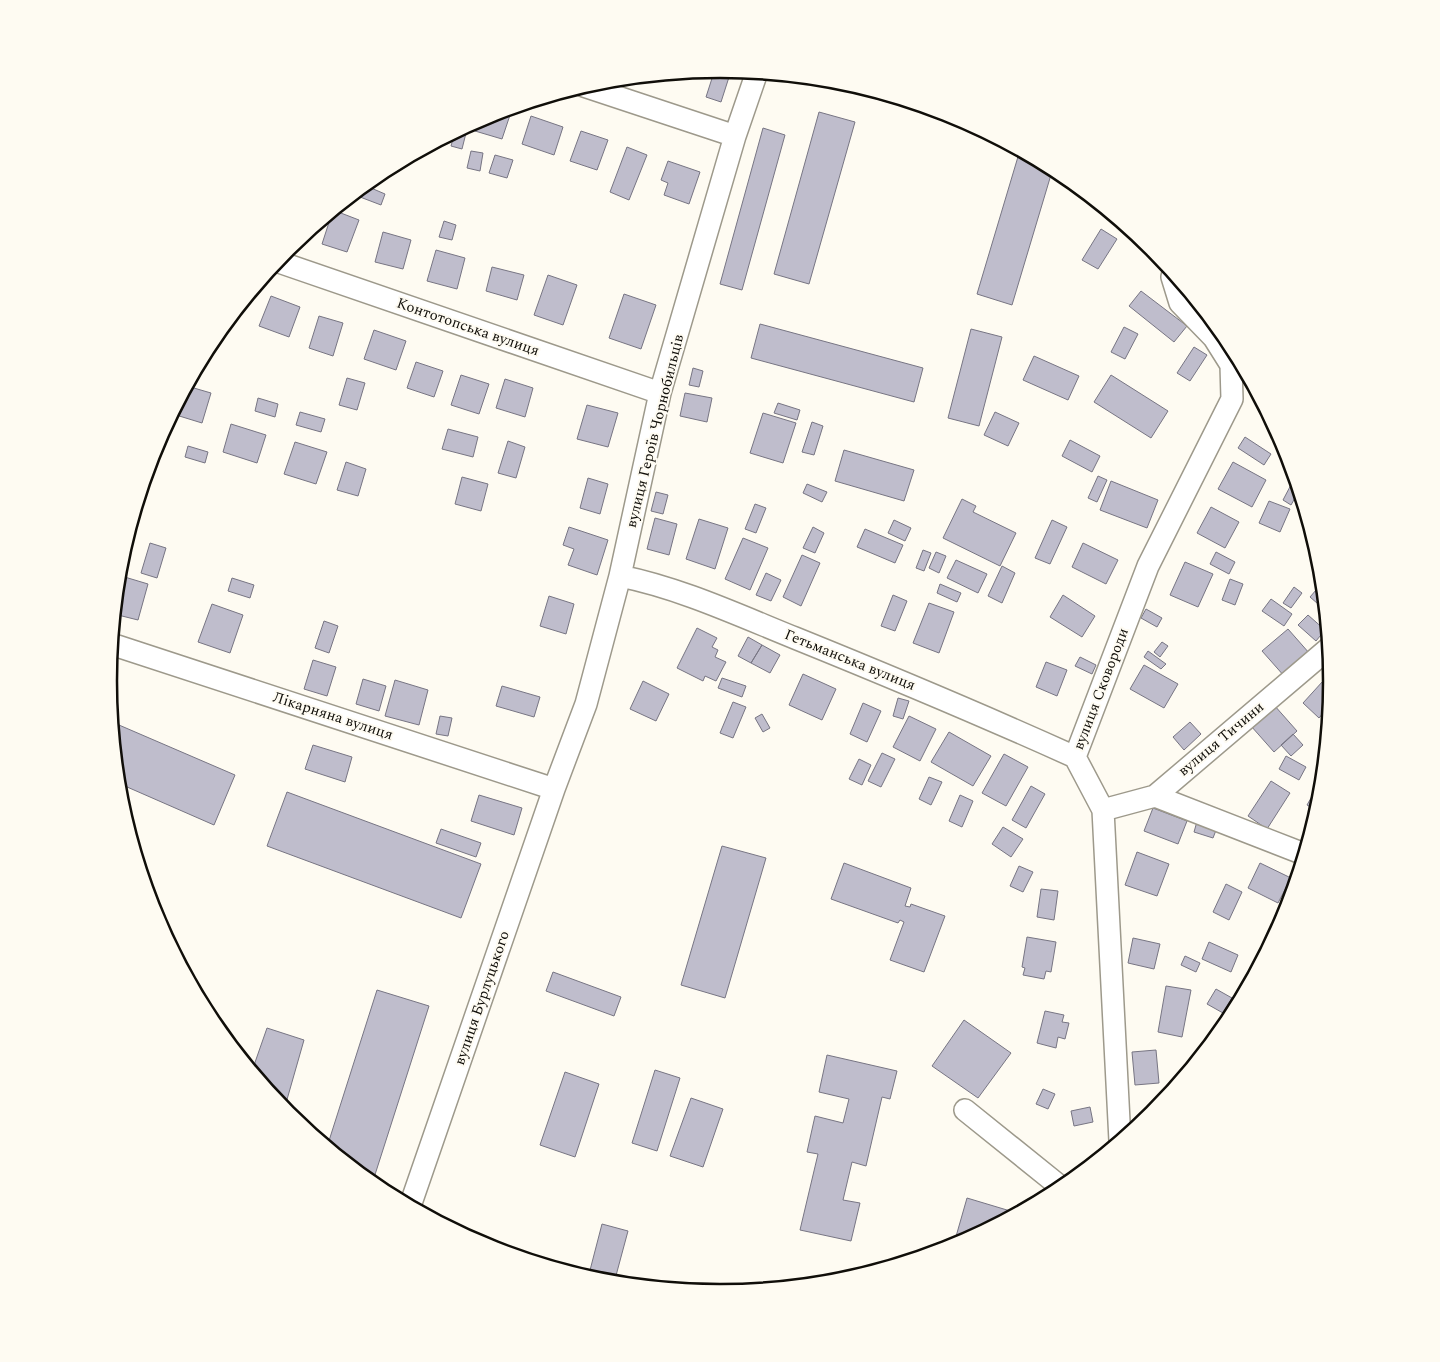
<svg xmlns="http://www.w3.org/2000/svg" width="1440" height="1362" font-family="Spectral,serif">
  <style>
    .building { fill: #bfbdcc; stroke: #777583 }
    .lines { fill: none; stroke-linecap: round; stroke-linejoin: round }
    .minor-casing { stroke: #9d998b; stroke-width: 24 }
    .minor { stroke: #fff; stroke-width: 21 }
    .labels { text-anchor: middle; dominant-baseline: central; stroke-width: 4; stroke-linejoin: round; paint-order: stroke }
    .street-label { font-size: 15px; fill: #100e09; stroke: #fefbf2 }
    .rim { fill: none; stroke: #100e09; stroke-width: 2.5 }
  </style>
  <rect width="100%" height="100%" fill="#fefbf2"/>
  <path class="building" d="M 715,69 L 730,74 L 721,102 L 706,97 Z
    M 828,79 L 840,81 L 955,115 L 976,127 L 827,85 Z
    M 510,108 L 512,109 L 502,139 L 475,131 L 479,119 Z
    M 819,112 L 855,122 L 809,284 L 774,274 Z
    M 531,116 L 563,127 L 554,155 L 522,144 Z
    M 462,128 L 467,129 L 462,149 L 451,146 L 455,132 Z
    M 763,128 L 785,135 L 742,290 L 720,284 Z
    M 581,131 L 608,140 L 597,170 L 570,161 Z
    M 627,147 L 647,155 L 629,200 L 610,192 Z
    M 1020,150 L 1053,168 L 1012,305 L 977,294 Z
    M 471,151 L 483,153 L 480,171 L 467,168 Z
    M 495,155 L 513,160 L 507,178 L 489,173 Z
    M 668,161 L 700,172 L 689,204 L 664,195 L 668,183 L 661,180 Z
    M 364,185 L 385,194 L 381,205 L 360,197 Z
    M 333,210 L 359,220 L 347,252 L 322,244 Z
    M 444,221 L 456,225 L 452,240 L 439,237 Z
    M 1101,229 L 1117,239 L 1098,269 L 1082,260 Z
    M 383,232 L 411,240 L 403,269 L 375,262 Z
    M 436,250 L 465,258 L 457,289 L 427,281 Z
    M 492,267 L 524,275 L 517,300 L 486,291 Z
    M 548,275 L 577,285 L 563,325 L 534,315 Z
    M 1141,291 L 1187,326 L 1174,342 L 1129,306 Z
    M 624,294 L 656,305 L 641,349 L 609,338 Z
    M 271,296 L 300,307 L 289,337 L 259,326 Z
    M 319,316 L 343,323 L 333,356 L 309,348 Z
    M 760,324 L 923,368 L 914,402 L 751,358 Z
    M 1124,327 L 1138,334 L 1125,359 L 1111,352 Z
    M 971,329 L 1002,337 L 979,426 L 948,418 Z
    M 374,330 L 406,341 L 396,370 L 364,359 Z
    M 1194,347 L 1207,355 L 1190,381 L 1177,373 Z
    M 1034,356 L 1079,376 L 1068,400 L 1023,380 Z
    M 416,362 L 443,371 L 434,397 L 407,388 Z
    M 693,368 L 703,371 L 699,387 L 689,385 Z
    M 461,375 L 489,384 L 479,414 L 451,405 Z
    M 1111,375 L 1168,411 L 1151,438 L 1094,402 Z
    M 347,378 L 365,383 L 357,410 L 339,405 Z
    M 505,379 L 533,388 L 525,417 L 496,408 Z
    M 187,386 L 211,393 L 202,423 L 176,415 Z
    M 685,393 L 712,398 L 707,422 L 680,416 Z
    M 258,398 L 278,404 L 275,417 L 255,411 Z
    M 778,403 L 800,410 L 797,420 L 774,413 Z
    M 587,405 L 618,413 L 608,447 L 577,439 Z
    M 300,412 L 325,419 L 321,432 L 296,425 Z
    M 995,412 L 1019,423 L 1008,446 L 984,435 Z
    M 763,413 L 796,423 L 783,463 L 750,453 Z
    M 812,422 L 823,426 L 814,455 L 802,452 Z
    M 231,424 L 266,435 L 257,463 L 223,452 Z
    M 448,429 L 478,437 L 473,457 L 442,449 Z
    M 1245,437 L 1271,454 L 1264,465 L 1238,448 Z
    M 1070,440 L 1100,456 L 1092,472 L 1062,456 Z
    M 508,441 L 525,447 L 516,478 L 498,473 Z
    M 295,442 L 327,452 L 316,484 L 284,474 Z
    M 188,446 L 208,452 L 205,463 L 185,457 Z
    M 844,450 L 914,470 L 904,501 L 835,481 Z
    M 346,462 L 366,469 L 358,496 L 337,490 Z
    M 1233,462 L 1266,480 L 1252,507 L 1218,489 Z
    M 1098,476 L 1107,480 L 1097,502 L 1088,498 Z
    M 462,477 L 488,484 L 481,511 L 455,504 Z
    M 588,478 L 608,484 L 600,514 L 580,508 Z
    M 1111,481 L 1158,500 L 1147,528 L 1100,510 Z
    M 1293,481 L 1297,483 L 1299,491 L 1291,505 L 1283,500 Z
    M 807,484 L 827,492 L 822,502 L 803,493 Z
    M 656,492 L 668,495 L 663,514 L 651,511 Z
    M 962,499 L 976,506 L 973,512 L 1016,533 L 1000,566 L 943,538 Z
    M 1269,501 L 1290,509 L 1280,532 L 1259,523 Z
    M 755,504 L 766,508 L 756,533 L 745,529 Z
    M 1211,507 L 1239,522 L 1225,548 L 1197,533 Z
    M 655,518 L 677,524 L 669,555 L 647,549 Z
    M 699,519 L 728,528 L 715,569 L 686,559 Z
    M 894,520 L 911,528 L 905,541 L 888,533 Z
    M 1052,520 L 1067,527 L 1050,564 L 1035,558 Z
    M 569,527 L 608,540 L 597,575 L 568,565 L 574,549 L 563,545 Z
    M 813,527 L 824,533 L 815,553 L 803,548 Z
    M 865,529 L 903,545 L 895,563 L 857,547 Z
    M 743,538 L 768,548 L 750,590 L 725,579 Z
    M 150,543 L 166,548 L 157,578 L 141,573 Z
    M 1083,543 L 1118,560 L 1106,584 L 1072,567 Z
    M 923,550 L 931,553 L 924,571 L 916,568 Z
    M 936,552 L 946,556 L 939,573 L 929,568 Z
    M 1216,552 L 1235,562 L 1229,574 L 1210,564 Z
    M 802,555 L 820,563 L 801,606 L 783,597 Z
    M 956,560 L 987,574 L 978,593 L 947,578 Z
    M 1185,562 L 1213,574 L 1198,607 L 1170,595 Z
    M 1002,566 L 1015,573 L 1002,603 L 988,596 Z
    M 766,573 L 781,580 L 771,601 L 756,595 Z
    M 118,575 L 148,584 L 138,620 L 114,614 Z
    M 232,578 L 254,585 L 250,598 L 228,591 Z
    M 1230,579 L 1243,584 L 1235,605 L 1222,600 Z
    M 1323,582 L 1325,610 L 1310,597 Z
    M 940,584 L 961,593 L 957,602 L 937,593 Z
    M 1294,587 L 1302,593 L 1291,608 L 1283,603 Z
    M 893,595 L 907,601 L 895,631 L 881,626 Z
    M 1063,595 L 1095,616 L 1082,637 L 1050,617 Z
    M 549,596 L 574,604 L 566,634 L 540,626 Z
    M 1271,599 L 1292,614 L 1284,626 L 1262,611 Z
    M 929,603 L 954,612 L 939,653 L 913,643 Z
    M 212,604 L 243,615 L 230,653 L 198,642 Z
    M 1146,609 L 1162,618 L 1157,627 L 1141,618 Z
    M 1308,615 L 1325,630 L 1316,641 L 1298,625 Z
    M 324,621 L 338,626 L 329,653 L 315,648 Z
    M 697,628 L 717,638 L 712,647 L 718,650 L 715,657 L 726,662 L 716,681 L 705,676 L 703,681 L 677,668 Z
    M 1288,629 L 1310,654 L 1285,677 L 1262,651 Z
    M 748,637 L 762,645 L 751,663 L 738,656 Z
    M 1162,642 L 1168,646 L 1160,657 L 1154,652 Z
    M 762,645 L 780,655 L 770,673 L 751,663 Z
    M 1148,651 L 1166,664 L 1161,669 L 1144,657 Z
    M 1080,657 L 1096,665 L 1092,674 L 1075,666 Z
    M 313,660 L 336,667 L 327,696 L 304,689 Z
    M 1046,662 L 1067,670 L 1057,696 L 1036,687 Z
    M 1144,665 L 1178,684 L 1164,708 L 1130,689 Z
    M 1329,668 L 1331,670 L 1332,682 L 1323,674 Z
    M 803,674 L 836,689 L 822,720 L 789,705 Z
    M 722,678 L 746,686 L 742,697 L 718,688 Z
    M 363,679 L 386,686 L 379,711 L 356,704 Z
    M 395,680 L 428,690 L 419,725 L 385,716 Z
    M 643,681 L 669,694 L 656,721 L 630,709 Z
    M 1323,681 L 1331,689 L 1330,705 L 1319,718 L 1303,703 Z
    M 502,686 L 540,697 L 534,717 L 496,706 Z
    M 898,698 L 909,701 L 903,719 L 893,716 Z
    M 733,702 L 746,707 L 733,738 L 720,733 Z
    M 863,703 L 881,711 L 867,742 L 850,734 Z
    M 1274,705 L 1297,731 L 1274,752 L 1251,726 Z
    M 762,714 L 770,728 L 763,732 L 755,718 Z
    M 440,716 L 452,718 L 448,736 L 436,734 Z
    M 909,716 L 936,729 L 920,761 L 893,747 Z
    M 112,722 L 235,775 L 214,825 L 118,783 Z
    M 1190,722 L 1201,734 L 1184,750 L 1173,737 Z
    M 949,732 L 991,756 L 973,786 L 931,762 Z
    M 1293,734 L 1303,745 L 1291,756 L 1281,745 Z
    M 313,745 L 352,757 L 345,782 L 305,769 Z
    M 882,753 L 895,759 L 881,787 L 868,781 Z
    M 1004,754 L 1028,767 L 1006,806 L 982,793 Z
    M 1286,756 L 1306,767 L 1299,780 L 1279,769 Z
    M 859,759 L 871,765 L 862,785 L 849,779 Z
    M 929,777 L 942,782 L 931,805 L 919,799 Z
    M 1271,781 L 1290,793 L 1267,829 L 1248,816 Z
    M 1031,786 L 1045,794 L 1026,828 L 1012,820 Z
    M 1315,791 L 1321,795 L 1317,811 L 1307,805 Z
    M 287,792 L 481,864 L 461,918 L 267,846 Z
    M 479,795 L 522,808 L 514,835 L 471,821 Z
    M 960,795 L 973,801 L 962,827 L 949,821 Z
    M 1153,808 L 1187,821 L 1178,844 L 1144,831 Z
    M 1198,818 L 1218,825 L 1213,838 L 1194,832 Z
    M 1003,827 L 1023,839 L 1011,857 L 992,844 Z
    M 441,829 L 481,843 L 476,857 L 436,843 Z
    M 722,846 L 766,858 L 725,998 L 681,985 Z
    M 1137,852 L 1169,864 L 1157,896 L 1125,885 Z
    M 844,863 L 911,888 L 905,906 L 910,907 L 911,904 L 945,916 L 924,972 L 890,960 L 904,922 L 900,920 L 898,923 L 831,899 Z
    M 1260,863 L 1291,878 L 1278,903 L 1248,888 Z
    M 1019,866 L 1033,872 L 1023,892 L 1010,886 Z
    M 1226,884 L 1242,892 L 1229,920 L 1213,912 Z
    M 1041,889 L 1058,891 L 1054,920 L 1037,917 Z
    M 1027,937 L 1056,942 L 1051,972 L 1046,971 L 1044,979 L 1023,975 L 1025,968 L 1022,967 Z
    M 1133,938 L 1160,944 L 1154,969 L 1128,963 Z
    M 1209,942 L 1238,955 L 1231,972 L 1202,959 Z
    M 1185,956 L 1200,963 L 1196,972 L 1181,965 Z
    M 553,972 L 621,997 L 614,1016 L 546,991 Z
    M 1166,986 L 1191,990 L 1182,1037 L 1158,1032 Z
    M 1216,989 L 1232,998 L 1223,1013 L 1207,1004 Z
    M 377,990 L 429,1006 L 372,1184 L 327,1147 Z
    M 1045,1011 L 1064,1015 L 1062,1022 L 1069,1023 L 1065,1039 L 1058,1037 L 1056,1048 L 1037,1043 Z
    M 964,1020 L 1011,1053 L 978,1098 L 932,1066 Z
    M 267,1028 L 304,1040 L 284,1110 L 252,1071 Z
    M 1156,1050 L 1159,1083 L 1135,1085 L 1132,1052 Z
    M 827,1055 L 897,1071 L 890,1099 L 882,1097 L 866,1166 L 852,1162 L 843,1200 L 860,1203 L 851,1241 L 800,1230 L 818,1154 L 807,1152 L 815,1116 L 843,1123 L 849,1099 L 819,1092 Z
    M 655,1070 L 680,1078 L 657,1151 L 632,1143 Z
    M 565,1072 L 599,1084 L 575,1157 L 540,1145 Z
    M 1043,1089 L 1055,1094 L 1048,1109 L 1036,1104 Z
    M 691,1098 L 723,1109 L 703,1167 L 670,1156 Z
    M 1090,1107 L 1093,1122 L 1074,1126 L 1071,1111 Z
    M 967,1198 L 1017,1213 L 953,1247 Z
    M 602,1224 L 628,1231 L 614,1283 L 588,1278 Z"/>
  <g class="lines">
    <defs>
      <path id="minor" d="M 584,86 L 735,136
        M 276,261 L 660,393
        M 620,576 C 680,588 738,615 795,638 C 889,676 982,715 1075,757
        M 111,644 L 554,789
        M 1155,796 L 1304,854
        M 1103,810 L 1155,796 L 1329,648
        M 965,1110 L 1062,1188
        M 1120,1141 L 1103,810 L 1075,757 L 1148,566 L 1232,399 L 1231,365 L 1214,338 L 1180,303 L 1172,277 L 1173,273
        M 410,1206 L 554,789 L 586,704 L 620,576 L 660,393 L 735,136 L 757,72"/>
    </defs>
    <use href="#minor" class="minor-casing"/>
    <use href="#minor" class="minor"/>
  </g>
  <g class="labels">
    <g class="street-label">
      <text transform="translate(468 327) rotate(19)">Контотопська вулиця</text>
      <text transform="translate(655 431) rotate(-76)">вулиця Героїв Чорнобильців</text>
      <text transform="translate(850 660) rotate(22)">Гетьманська вулиця</text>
      <text transform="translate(1101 689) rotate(-69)">вулиця Сковороди</text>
      <text transform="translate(333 716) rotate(18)">Лікарняна вулиця</text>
      <text transform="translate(1221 739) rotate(-40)">вулиця Тичини</text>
      <text transform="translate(482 998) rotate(-71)">вулиця Бурлуцького</text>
    </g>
  </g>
  <path d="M0 0H1440V1362H0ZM117 681a603 603 0 1 1 1206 0a603 603 0 1 1-1206 0Z" fill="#fefbf2" fill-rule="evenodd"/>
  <path class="rim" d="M117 681a603 603 0 1 1 1206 0a603 603 0 1 1-1206 0Z"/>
</svg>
